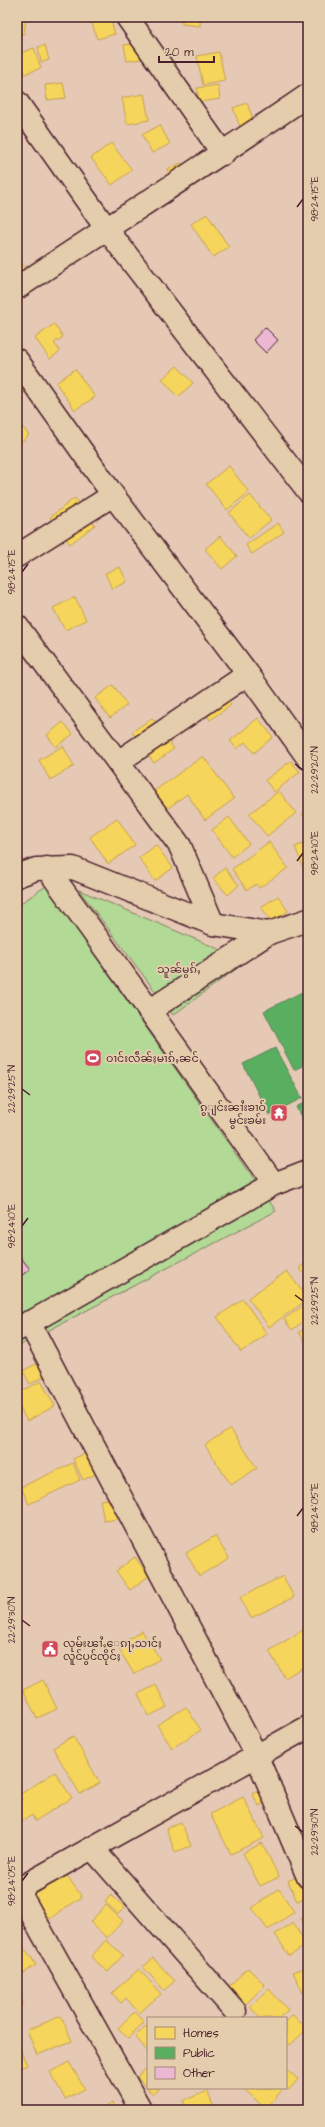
<svg xmlns="http://www.w3.org/2000/svg" width="325" height="2127" font-family="'Architects Daughter','Noto Sans Myanmar',sans-serif">
  <style>
    .green { fill: #b2d995; stroke: #7e7c60 }
    .homes { fill: #f6d55c; stroke: #c29e4d }
    .public { fill: #5aae61; stroke: #558351 }
    .building { fill: #ebb7d3; stroke: #4a1f2b }
    .lines { fill: none; stroke-linecap: round; stroke-linejoin: round }
    .minor-casing { stroke: #4a1f2b; stroke-width: 25 }
    .major-casing { stroke: #4a1f2b; stroke-width: 25 }
    .minor { stroke: #e4cdad; stroke-width: 22 }
    .major { stroke: #e4cdad; stroke-width: 22 }
    .ticks { fill: none; stroke: #4a1f2b; stroke-width: 1.5 }
    .labels { text-anchor: middle; dominant-baseline: central; stroke-width: 4; stroke-linejoin: round; paint-order: stroke }
    .park-label { font-size: 11px; fill: #543236; stroke: #e4cdad }
    .poi-label { font-size: 11px; fill: #4a1f2b; stroke: #e4cdad; text-anchor: start }
    .neatline { fill: none; stroke: #4a1f2b; stroke-width: 1.5 }
    .ticks-label { font-size: 10px; text-anchor: middle; fill: #4a1f2b }
  </style>
  <rect width="100%" height="100%" fill="#e5c9b5"/>
  <filter id="ink" filterUnits="userSpaceOnUse"><feTurbulence type="fractalNoise" baseFrequency=".025" numOctaves="2"/><feDisplacementMap in="SourceGraphic" scale="8" xChannelSelector="R" yChannelSelector="G"/><feConvolveMatrix kernelMatrix="1 2 1 2 8 2 1 2 1" color-interpolation-filters="sRGB"/></filter>
  <g filter="url(#ink)">
    <path class="green" d="M 46,886 L 276,1211 L 17,1347 L 17,906 Z
      M 79,890 L 247,961 L 173,1015 Z"/>
    <path class="homes" d="M 17,17 L 26,17 L 24,34 L 17,33 Z
      M 182,17 L 200,17 L 200,26 L 182,24 Z
      M 110,18 L 115,34 L 97,39 L 92,23 Z
      M 146,42 L 149,58 L 127,61 L 124,45 Z
      M 45,45 L 49,60 L 41,62 L 38,47 Z
      M 34,48 L 41,68 L 25,74 L 18,54 Z
      M 219,52 L 225,81 L 203,85 L 197,56 Z
      M 63,83 L 66,98 L 47,100 L 45,85 Z
      M 218,85 L 220,99 L 199,102 L 197,88 Z
      M 144,94 L 149,120 L 127,124 L 122,98 Z
      M 247,103 L 256,127 L 242,132 L 233,108 Z
      M 160,125 L 170,144 L 152,153 L 142,135 Z
      M 111,143 L 132,170 L 112,185 L 91,158 Z
      M 182,163 L 190,183 L 176,189 L 167,169 Z
      M 207,214 L 229,247 L 213,257 L 191,224 Z
      M 20,259 L 33,288 L 17,296 L 17,260 Z
      M 54,324 L 63,337 L 54,343 L 60,351 L 50,359 L 35,338 Z
      M 177,366 L 193,383 L 178,397 L 162,379 Z
      M 75,369 L 95,397 L 75,410 L 56,383 Z
      M 19,379 L 27,391 L 17,398 L 17,380 Z
      M 17,421 L 29,435 L 17,446 Z
      M 229,466 L 249,492 L 227,510 L 206,484 Z
      M 250,495 L 271,520 L 249,538 L 229,513 Z
      M 75,498 L 95,525 L 70,544 L 50,517 Z
      M 278,523 L 284,532 L 252,554 L 246,545 Z
      M 220,536 L 237,556 L 222,569 L 205,549 Z
      M 120,567 L 127,582 L 112,589 L 105,573 Z
      M 75,597 L 86,620 L 65,630 L 53,608 Z
      M 113,685 L 127,705 L 110,718 L 95,698 Z
      M 217,686 L 231,705 L 210,720 L 196,701 Z
      M 152,718 L 174,749 L 154,763 L 132,732 Z
      M 258,718 L 273,737 L 254,753 L 245,742 L 237,749 L 230,741 Z
      M 63,722 L 73,734 L 56,747 L 47,735 Z
      M 63,746 L 74,766 L 50,780 L 39,760 Z
      M 203,756 L 234,799 L 205,820 L 187,794 L 163,812 L 150,794 Z
      M 291,761 L 300,772 L 274,792 L 265,780 Z
      M 279,791 L 296,813 L 267,836 L 249,814 Z
      M 308,809 L 308,822 L 302,814 Z
      M 229,817 L 249,844 L 232,857 L 212,830 Z
      M 117,818 L 135,845 L 108,864 L 90,837 Z
      M 269,842 L 288,868 L 259,888 L 256,884 L 247,890 L 232,869 Z
      M 308,842 L 308,879 L 295,847 Z
      M 156,845 L 173,868 L 155,881 L 139,858 Z
      M 225,868 L 239,885 L 228,895 L 213,878 Z
      M 278,896 L 288,911 L 272,922 L 261,907 Z
      M 308,1261 L 308,1278 L 299,1268 Z
      M 287,1271 L 308,1299 L 269,1327 L 248,1298 Z
      M 243,1299 L 267,1334 L 241,1352 L 217,1317 Z
      M 304,1305 L 308,1310 L 308,1318 L 292,1330 L 284,1319 Z
      M 308,1328 L 308,1347 L 299,1332 Z
      M 44,1360 L 51,1373 L 30,1384 L 23,1371 Z
      M 41,1381 L 55,1406 L 27,1421 L 17,1403 L 17,1394 Z
      M 230,1428 L 257,1468 L 231,1485 L 205,1445 Z
      M 86,1453 L 96,1474 L 83,1480 L 73,1459 Z
      M 73,1463 L 80,1480 L 29,1504 L 21,1487 Z
      M 115,1498 L 118,1519 L 104,1521 L 100,1500 Z
      M 215,1536 L 229,1558 L 199,1576 L 186,1553 Z
      M 135,1557 L 149,1576 L 130,1590 L 116,1571 Z
      M 283,1576 L 294,1597 L 251,1618 L 240,1597 Z
      M 308,1627 L 308,1664 L 285,1678 L 269,1651 Z
      M 142,1631 L 160,1659 L 134,1674 L 117,1646 Z
      M 43,1680 L 57,1709 L 37,1718 L 23,1690 Z
      M 156,1685 L 167,1707 L 149,1716 L 138,1694 Z
      M 186,1707 L 201,1730 L 172,1748 L 157,1725 Z
      M 73,1736 L 100,1783 L 80,1794 L 53,1748 Z
      M 55,1772 L 72,1798 L 35,1821 L 32,1815 L 22,1821 L 17,1812 L 17,1803 L 22,1800 L 19,1795 Z
      M 268,1785 L 274,1798 L 259,1806 L 252,1793 Z
      M 243,1797 L 264,1838 L 231,1854 L 210,1814 Z
      M 181,1822 L 191,1846 L 175,1852 L 166,1828 Z
      M 262,1843 L 279,1877 L 260,1886 L 243,1853 Z
      M 307,1872 L 308,1897 L 297,1901 L 288,1881 Z
      M 66,1874 L 82,1897 L 42,1924 L 26,1901 Z
      M 279,1889 L 294,1912 L 268,1930 L 252,1908 Z
      M 111,1895 L 125,1907 L 118,1914 L 105,1902 Z
      M 106,1905 L 123,1921 L 107,1938 L 90,1922 Z
      M 308,1915 L 308,1929 L 301,1919 Z
      M 293,1923 L 307,1945 L 289,1956 L 275,1934 Z
      M 106,1940 L 123,1955 L 108,1972 L 91,1957 Z
      M 26,1950 L 36,1965 L 18,1977 L 17,1955 Z
      M 153,1958 L 175,1981 L 164,1990 L 143,1967 Z
      M 308,1966 L 308,1990 L 303,1993 L 293,1972 Z
      M 248,1968 L 265,1985 L 246,2004 L 229,1986 Z
      M 139,1969 L 161,1994 L 139,2013 L 126,1998 L 121,2003 L 112,1993 Z
      M 17,1984 L 23,2004 L 17,2006 Z
      M 269,1989 L 288,2010 L 279,2018 L 260,2018 L 250,2007 Z
      M 134,2012 L 144,2022 L 128,2038 L 118,2028 Z
      M 293,2015 L 307,2029 L 290,2045 L 286,2041 L 286,2022 Z
      M 61,2016 L 72,2041 L 37,2055 L 27,2030 Z
      M 148,2024 L 148,2052 L 135,2036 Z
      M 17,2043 L 27,2065 L 17,2070 Z
      M 69,2062 L 85,2089 L 65,2099 L 50,2072 Z
      M 148,2067 L 148,2088 L 160,2088 L 153,2095 L 137,2077 Z
      M 286,2069 L 298,2079 L 289,2090 L 286,2087 Z
      M 243,2088 L 279,2088 L 282,2090 L 266,2109 Z
      M 207,2091 L 215,2110 L 187,2110 L 183,2101 Z
      M 113,2103 L 117,2110 L 101,2110 Z"/>
    <path class="public" d="M 308,989 L 308,1063 L 294,1070 L 264,1011 Z
      M 275,1048 L 302,1098 L 269,1115 L 243,1064 Z
      M 308,1101 L 308,1131 L 296,1107 Z"/>
    <path class="building" d="M 265,327 L 278,340 L 266,353 L 253,340 Z
      M 17,1253 L 30,1269 L 17,1279 Z"/>
    <g class="lines">
      <defs>
        <path id="minor" d="M 127,17 L 223,154
          M 17,102 L 106,228 L 308,491
          M 17,288 C 114,223 212,161 308,95
          M 17,360 L 113,495 L 248,674 L 308,758
          M 17,556 L 113,495
          M 17,626 L 180,846 L 213,924
          M 118,762 L 248,674
          M 47,868 L 274,1184
          M 149,1011 L 269,933
          M 29,1322 L 257,1757 L 308,1877
          M 17,1330 L 274,1184 L 308,1171
          M 92,1848 L 235,2011
          M 17,1888 L 141,2110
          M 17,1890 L 308,1727"/>
        <path id="major" d="M 17,876 L 36,869 L 73,868 L 213,924 L 269,933 L 308,920"/>
      </defs>
      <use href="#minor" class="minor-casing"/>
      <use href="#major" class="major-casing"/>
      <use href="#minor" class="minor"/>
      <use href="#major" class="major"/>
    </g>
  </g>
  <path class="ticks" d="M 297,207 L 303,199M 22,572 L 28,564M 295,764 L 303,770M 297,861 L 303,853M 22,1089 L 30,1095M 22,1226 L 28,1218M 295,1295 L 303,1301M 297,1516 L 303,1508M 22,1620 L 30,1626M 295,1826 L 303,1832M 22,1881 L 28,1873"/>
  <defs>
    <symbol id="stadium-square" viewBox="-11 -11 22 22"><rect x="-9" y="-9" width="18" height="18" rx="4" fill="#d1495b" stroke="#e4cdad"/><path d="M0-5a6.5 5 0 1 0 0 10a6.5 5 0 1 0 0-10ZM-3.5-1.8h7v3.6h-7Z" fill="#fff"/></symbol>
    <symbol id="temple-square" viewBox="-11 -11 22 22"><rect x="-9" y="-9" width="18" height="18" rx="4" fill="#d1495b" stroke="#e4cdad"/><path d="M0-6L5-2H3V0L6.5 2.5H4V6H1.5V3h-3V6H-4V2.5H-6.5L-3 0V-2H-5Z" fill="#fff"/></symbol>
    <symbol id="civic-square" viewBox="-11 -11 22 22"><rect x="-9" y="-9" width="18" height="18" rx="4" fill="#d1495b" stroke="#e4cdad"/><path d="M-.6-6.5H3V-4.5H.6V-3L4-1V1h2V6H-6V1h2V-1L-.6-3ZM-1.2 2.5V6h2.4V2.5Z" fill="#fff"/></symbol>
  </defs>
  <g fill-rule="evenodd">
    <use href="#stadium-square" x="83" y="1048" width="20" height="20"/>
    <use href="#temple-square" x="269" y="1103" width="20" height="20"/>
    <use href="#civic-square" x="40" y="1639" width="20" height="20"/>
  </g>
  <g class="labels">
    <g class="park-label">
      <text x="179" y="969">သူၼ်မွၵ်ႇ</text>
    </g>
    <g class="poi-label">
      <text x="106" y="1058">ဝၢင်းလဵၼ်ႈမၢၵ်ႇၼင်</text>
      <text x="266" y="1107" text-anchor="end">ၵွျင်းၼၢႆးၶၢဝ်<tspan x="266" dy="13">မွင်းၶမ်း</tspan></text>
      <text x="63" y="1643">လုမ်းၽၢႆႇေၵႃႇသၢင်ႈ<tspan x="63" dy="13">လူင်ပွင်ၸိုင်ႈ</tspan></text>
    </g>
  </g>
  <rect width="325" height="2127" fill="none" stroke="#e4cdad" stroke-width="44"/>
  <rect x="147" y="2017" width="140" height="72" fill="#e4cdad" stroke="#a68779"/>
  <rect x="155" y="2027" width="20" height="12" fill="#f6d55c" stroke="#a68779"/>
  <text x="183" y="2037" font-size="12" fill="#4a1f2b">Homes</text>
  <rect x="155" y="2047" width="20" height="12" fill="#5aae61" stroke="#a68779"/>
  <text x="183" y="2057" font-size="12" fill="#4a1f2b">Public</text>
  <rect x="155" y="2067" width="20" height="12" fill="#ebb7d3" stroke="#a68779"/>
  <text x="183" y="2077" font-size="12" fill="#4a1f2b">Other</text>
  <path d="M159 56v6h55v-6" fill="none" stroke="#4a1f2b" stroke-width="2"/>
  <text x="165" y="56" font-size="12" fill="#4a1f2b" stroke="#e4cdad" stroke-width="3" paint-order="stroke">20 m</text>
  <rect x="22" y="22" width="281" height="2083" class="neatline"/>
  <g class="ticks-label">
    <text transform="translate(314 199) rotate(-90)" y="4">98°24'15"E</text>
    <text transform="translate(11 572) rotate(-90)" y="4">98°24'15"E</text>
    <text transform="translate(314 770) rotate(-90)" y="4">22°29'20"N</text>
    <text transform="translate(314 853) rotate(-90)" y="4">98°24'10"E</text>
    <text transform="translate(11 1089) rotate(-90)" y="4">22°29'25"N</text>
    <text transform="translate(11 1226) rotate(-90)" y="4">98°24'10"E</text>
    <text transform="translate(314 1301) rotate(-90)" y="4">22°29'25"N</text>
    <text transform="translate(314 1508) rotate(-90)" y="4">98°24'05"E</text>
    <text transform="translate(11 1620) rotate(-90)" y="4">22°29'30"N</text>
    <text transform="translate(314 1832) rotate(-90)" y="4">22°29'30"N</text>
    <text transform="translate(11 1881) rotate(-90)" y="4">98°24'05"E</text>
  </g>
</svg>
